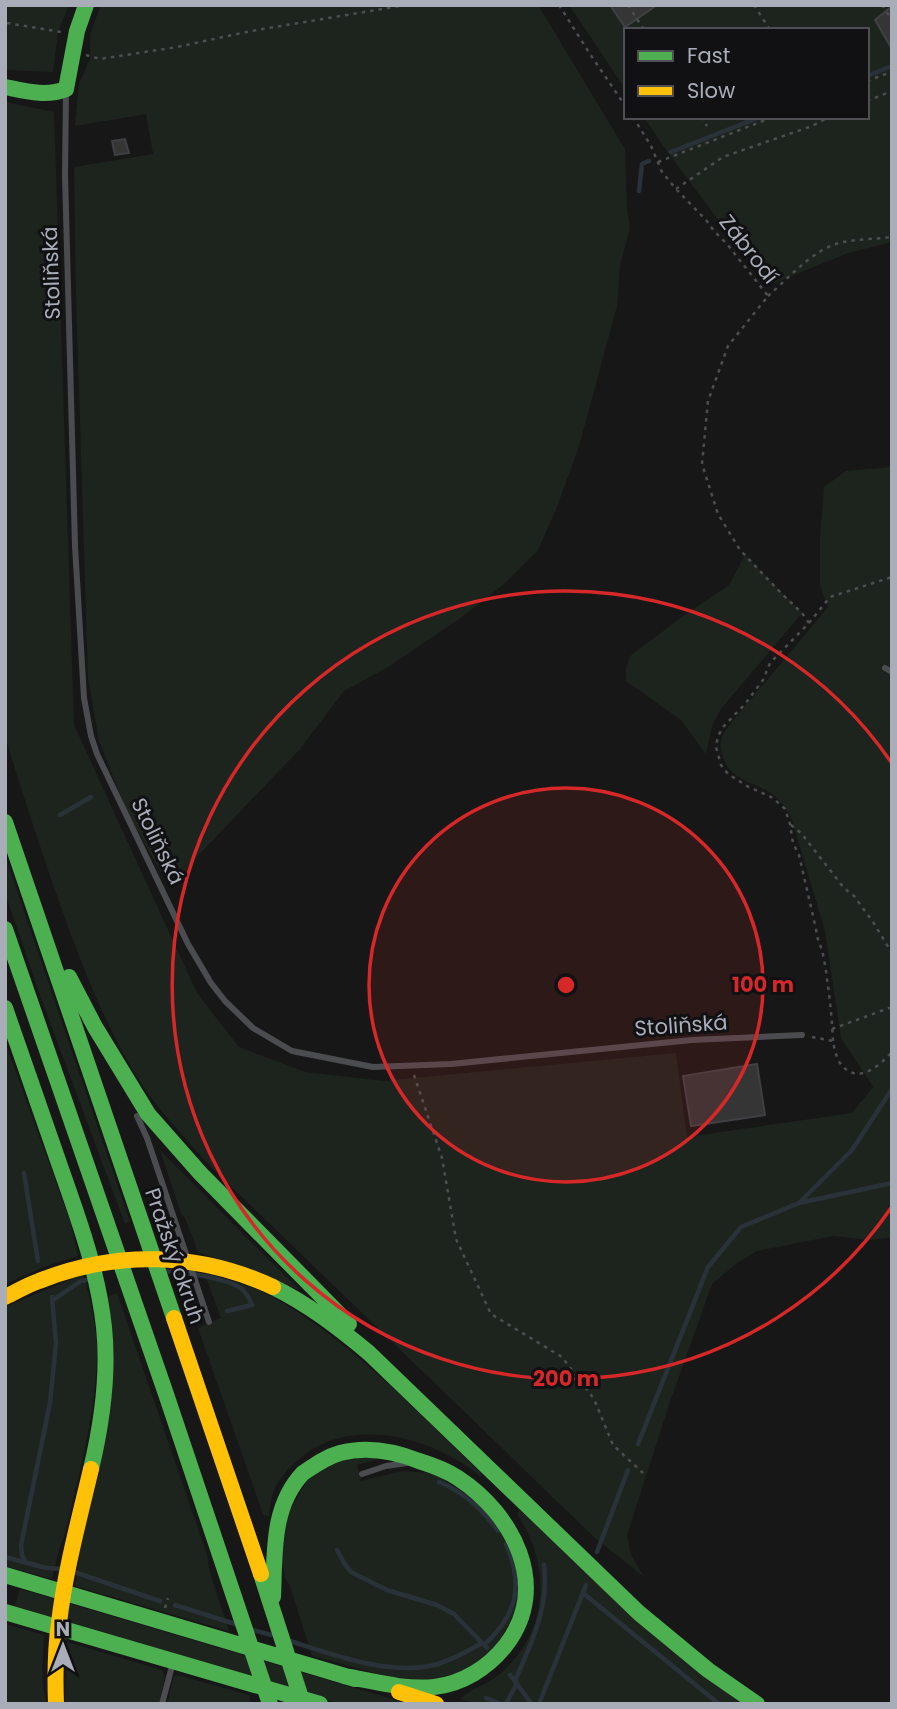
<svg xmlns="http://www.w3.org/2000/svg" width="897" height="1709" font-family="Poppins,sans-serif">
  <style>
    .green { fill: #1d241e }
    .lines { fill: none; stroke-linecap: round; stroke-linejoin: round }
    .stream { stroke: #2a3239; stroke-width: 4.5 }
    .building { fill: #353536; stroke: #3f4043; stroke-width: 2 }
    .path { stroke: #4d4e52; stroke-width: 2.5; stroke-dasharray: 3.5 5; stroke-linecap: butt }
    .lane { stroke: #4b4c50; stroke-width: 6 }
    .fast { stroke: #4caf50; stroke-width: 16 }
    .slow { stroke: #ffc107; stroke-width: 16 }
    .ring { fill: none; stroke: #d62828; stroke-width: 3.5 }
    .labels { text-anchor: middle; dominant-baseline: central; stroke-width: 6; stroke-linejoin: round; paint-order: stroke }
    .street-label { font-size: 21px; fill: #a8adb8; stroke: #111113 }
    .centre { fill: #d62828; stroke: #111113; stroke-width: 3.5 }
    .ring-label { font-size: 21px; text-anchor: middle; font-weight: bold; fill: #d62828; stroke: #111113; stroke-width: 6; stroke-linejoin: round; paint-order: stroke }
  </style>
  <rect width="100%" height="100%" fill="#171717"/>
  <path class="green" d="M 5,5 L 69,5 L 58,32 L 53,72 L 5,70 Z
    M 101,5 L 538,5 L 625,149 L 627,208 L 630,228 L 620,266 L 617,306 L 579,446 L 557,507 L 538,550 L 504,584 L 462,617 L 388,667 L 344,691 L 300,749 L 190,864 L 177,885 L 160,871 L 127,812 L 99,741 L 88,678 L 76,295 L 74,167 L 153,154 L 146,114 L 75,126 L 79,83 L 90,59 L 90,34 Z
    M 569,5 L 892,5 L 892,242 L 848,253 L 767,286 L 664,147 L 644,117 L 867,117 L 867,30 L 626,30 L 626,90 Z
    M 5,102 L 54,112 L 74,725 L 197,993 L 239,1047 L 305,1072 L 383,1081 L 676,1053 L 687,1137 L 852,1113 L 873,1087 L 841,1038 L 825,931 L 791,817 C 786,809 781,801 774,795 C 756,782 730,781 723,757 C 718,741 721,736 731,723 L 828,607 L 820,585 L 820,538 L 824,487 L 846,471 L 892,467 L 892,1237 L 870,1240 L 833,1236 L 757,1251 L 737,1263 L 712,1284 L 671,1399 L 627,1535 L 631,1555 L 644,1577 L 594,1537 L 212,1168 C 185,1138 156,1108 135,1074 C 101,1017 78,955 56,893 C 38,841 21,789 5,736 Z
    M 745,555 L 802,613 L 721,709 L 712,726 L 706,754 L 681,720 L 626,681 L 626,668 L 630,656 L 686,614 L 729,585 Z
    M 5,855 L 130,1222 L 125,1224 L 41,998 L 5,893 Z
    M 5,1042 L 70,1221 L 78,1256 L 46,1266 L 5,1284 Z
    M 160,1150 L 242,1233 L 300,1290 L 198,1252 L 185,1218 L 181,1213 Z
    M 204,1272 C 224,1279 251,1285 269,1295 C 351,1340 415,1410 482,1474 L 480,1476 C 432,1436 347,1414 297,1461 C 289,1468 281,1477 276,1486 C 271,1496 270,1507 269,1517 L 263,1514 L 198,1328 L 221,1318 Z
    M 83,1274 C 89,1295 97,1326 97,1348 C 97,1411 79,1473 65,1534 L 60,1546 L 52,1579 L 5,1566 L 5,1307 Z
    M 117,1293 L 207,1555 L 210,1573 L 229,1631 L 75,1586 L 109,1296 Z
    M 389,1456 L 357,1465 L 361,1481 L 402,1471 L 433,1473 L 479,1502 L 511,1545 L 520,1582 L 515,1615 L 490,1655 L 460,1673 L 426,1680 L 386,1676 L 312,1656 L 290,1586 L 285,1578 L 282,1562 L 285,1519 L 309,1478 L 335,1460 Z
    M 519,1510 L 740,1704 L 477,1704 L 460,1699 C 472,1688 489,1684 501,1673 C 550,1630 551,1565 517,1514 Z
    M 20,1589 L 409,1704 L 341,1704 L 14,1608 Z
    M 5,1624 L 44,1635 L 42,1673 L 43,1688 L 47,1704 L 5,1704 Z
    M 67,1642 L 162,1670 L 165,1677 L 159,1704 L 65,1704 Z
    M 178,1675 L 249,1695 L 252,1704 L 167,1704 L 174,1676 Z"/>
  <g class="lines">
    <path class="stream" d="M 867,76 L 892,66
      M 671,152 L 760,117
      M 639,191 L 642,164 L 649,161
      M 60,815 L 91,797
      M 24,1173 L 38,1261
      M 800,1202 L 852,1150 L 892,1089
      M 164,1271 C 183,1272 230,1278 243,1290 C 247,1294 250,1300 252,1305 L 227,1311
      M 53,1300 L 81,1281 L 90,1279
      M 638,1444 L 708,1267 L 741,1227 L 799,1203 L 892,1183
      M 439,1482 C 464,1492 482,1509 498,1531
      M 337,1550 L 344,1563 L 351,1572 L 387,1590 L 437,1605 L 454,1614 L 487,1648
      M 597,1552 L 628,1470
      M 5,1557 L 46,1568 L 62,1569
      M 26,1563 L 22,1555 L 21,1545 L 50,1403 L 56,1343 L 52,1297
      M 74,1572 L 160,1601
      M 583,1593 L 719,1704
      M 175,1605 L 235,1624
      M 253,1630 L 271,1635
      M 290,1641 C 334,1655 392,1677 438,1664 C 453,1659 468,1651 482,1643
      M 484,1645 C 517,1615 524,1585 506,1544
      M 510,1675 L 532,1704
      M 515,1681 C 532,1641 549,1609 544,1565
      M 486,1698 L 501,1704
      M 506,1704 L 517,1683
      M 539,1704 L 586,1585"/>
  </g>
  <path class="building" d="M 610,5 L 657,5 L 625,27 Z
    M 892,6 L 892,49 L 875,20 Z
    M 125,139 L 129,153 L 115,155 L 112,141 Z
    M 757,1064 L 765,1115 L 691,1126 L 683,1076 Z"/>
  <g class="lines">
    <path class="path" d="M 559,5 L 590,54 L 626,107
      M 628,5 L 644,30
      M 754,5 L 770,30
      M 882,5 L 892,20
      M 7,23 L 61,32
      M 86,55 L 100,59 L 177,47 L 251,31 L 406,5
      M 867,81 L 891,72 L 892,73
      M 867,101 L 892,91
      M 633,117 L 651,146 L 662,172 L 676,189 L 706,220 L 714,231 L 727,244 L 768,296 L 728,346 L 708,401 L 702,464 L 718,514 L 740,550 L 781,593 L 802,613 L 809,623
      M 701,117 L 707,126
      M 658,162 L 773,117
      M 676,189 L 723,157 L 812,126 L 829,117
      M 768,296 C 790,277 814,248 843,242 C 859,239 876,239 892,237
      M 791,825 L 801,833 L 844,888 L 854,896 L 873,922 L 892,953
      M 832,1029 L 892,1007
      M 812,1037 L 833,1041 C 834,1047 836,1057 840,1063 C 857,1086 878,1067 892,1052
      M 833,1041 C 832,1020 830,999 827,979 C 826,969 824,959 822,950 C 819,942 817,939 816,929 L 799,855 L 793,843 L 790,824 L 785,809 L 773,798 L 747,786 L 728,774 L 721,765 L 716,747 L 718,736 L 724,726 L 745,704 L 763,680 L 770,663 L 809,623 L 830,597 L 892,577
      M 414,1075 L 442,1158 L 456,1239 L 491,1314 L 562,1357 L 594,1399 L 613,1445 L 643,1473
      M 165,1608 L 168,1598"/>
    <path class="lane" d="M 66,91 L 65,175 L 75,546 L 84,698 L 91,736 L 97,754 L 188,944 L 211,983 L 225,1001 L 253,1028 L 292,1051 L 373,1067 L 451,1064 L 692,1040 L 802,1035
      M 885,668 L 892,672
      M 137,1116 L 147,1138 L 186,1254
      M 191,1268 L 209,1322
      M 362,1474 L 386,1466 L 407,1463
      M 162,1704 L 172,1666"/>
    <path class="fast" d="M 5,87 C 25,91 46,97 66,89 L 77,31 L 86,5
      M 5,822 L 174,1318
      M 5,929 L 166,1394 L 270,1704
      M 69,977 L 95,1027 L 148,1114 L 200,1173 L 349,1324
      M 5,1008 C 24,1062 42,1115 61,1169 C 79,1220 98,1272 104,1327 C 109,1375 102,1423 91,1469
      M 273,1287 C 308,1304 339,1328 369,1353 L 639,1613 L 708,1670 L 757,1704
      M 303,1473 C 315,1465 326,1457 340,1453 C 367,1446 394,1451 419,1461 C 432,1465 446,1470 458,1478 C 513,1514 551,1586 506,1645 C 488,1668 462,1684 434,1687 C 404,1690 373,1681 344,1676
      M 261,1574 L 303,1704
      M 5,1575 L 355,1679
      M 273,1597 C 275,1554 271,1507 303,1473
      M 5,1612 L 320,1704"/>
    <path class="slow" d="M 5,1297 C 16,1292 27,1285 39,1281 C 116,1250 198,1252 273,1287
      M 174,1318 L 261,1574
      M 399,1692 L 436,1704
      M 56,1704 C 55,1677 55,1650 59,1623 C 65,1571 79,1520 91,1469"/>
  </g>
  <circle cx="566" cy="985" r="197" fill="#d62828" fill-opacity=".12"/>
  <g class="ring">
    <circle cx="566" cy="985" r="197"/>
    <path d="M891 1208A394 394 0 1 1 891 762"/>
  </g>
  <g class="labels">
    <g class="street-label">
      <text transform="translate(749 249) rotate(52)">Zábrodí</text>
      <text transform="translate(51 273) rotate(-92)">Stoliňská</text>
      <text transform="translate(158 841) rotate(64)">Stoliňská</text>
      <text transform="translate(681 1025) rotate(-4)">Stoliňská</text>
      <text transform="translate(175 1256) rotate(71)">Pražský okruh</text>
    </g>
  </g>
  <circle cx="566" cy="985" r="10" class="centre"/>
  <g class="ring-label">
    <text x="763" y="992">100 m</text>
    <text x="566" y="1386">200 m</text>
  </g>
  <rect width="897" height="1709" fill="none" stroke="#a8adb8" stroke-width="14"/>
  <rect x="624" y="28" width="245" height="91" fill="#111113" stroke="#4d4f55" stroke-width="2"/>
  <rect x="638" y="51" width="35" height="10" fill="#4caf50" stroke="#4d4f55" stroke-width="2"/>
  <text x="687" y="63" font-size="21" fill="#a8adb8">Fast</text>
  <rect x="638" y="86" width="35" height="10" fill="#ffc107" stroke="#4d4f55" stroke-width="2"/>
  <text x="687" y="98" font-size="21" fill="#a8adb8">Slow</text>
  <g transform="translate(63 1646)" stroke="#111113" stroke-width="5" paint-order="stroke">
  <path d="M0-5L12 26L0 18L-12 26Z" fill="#a8adb8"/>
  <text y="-10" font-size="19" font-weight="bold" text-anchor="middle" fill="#a8adb8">N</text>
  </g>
</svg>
